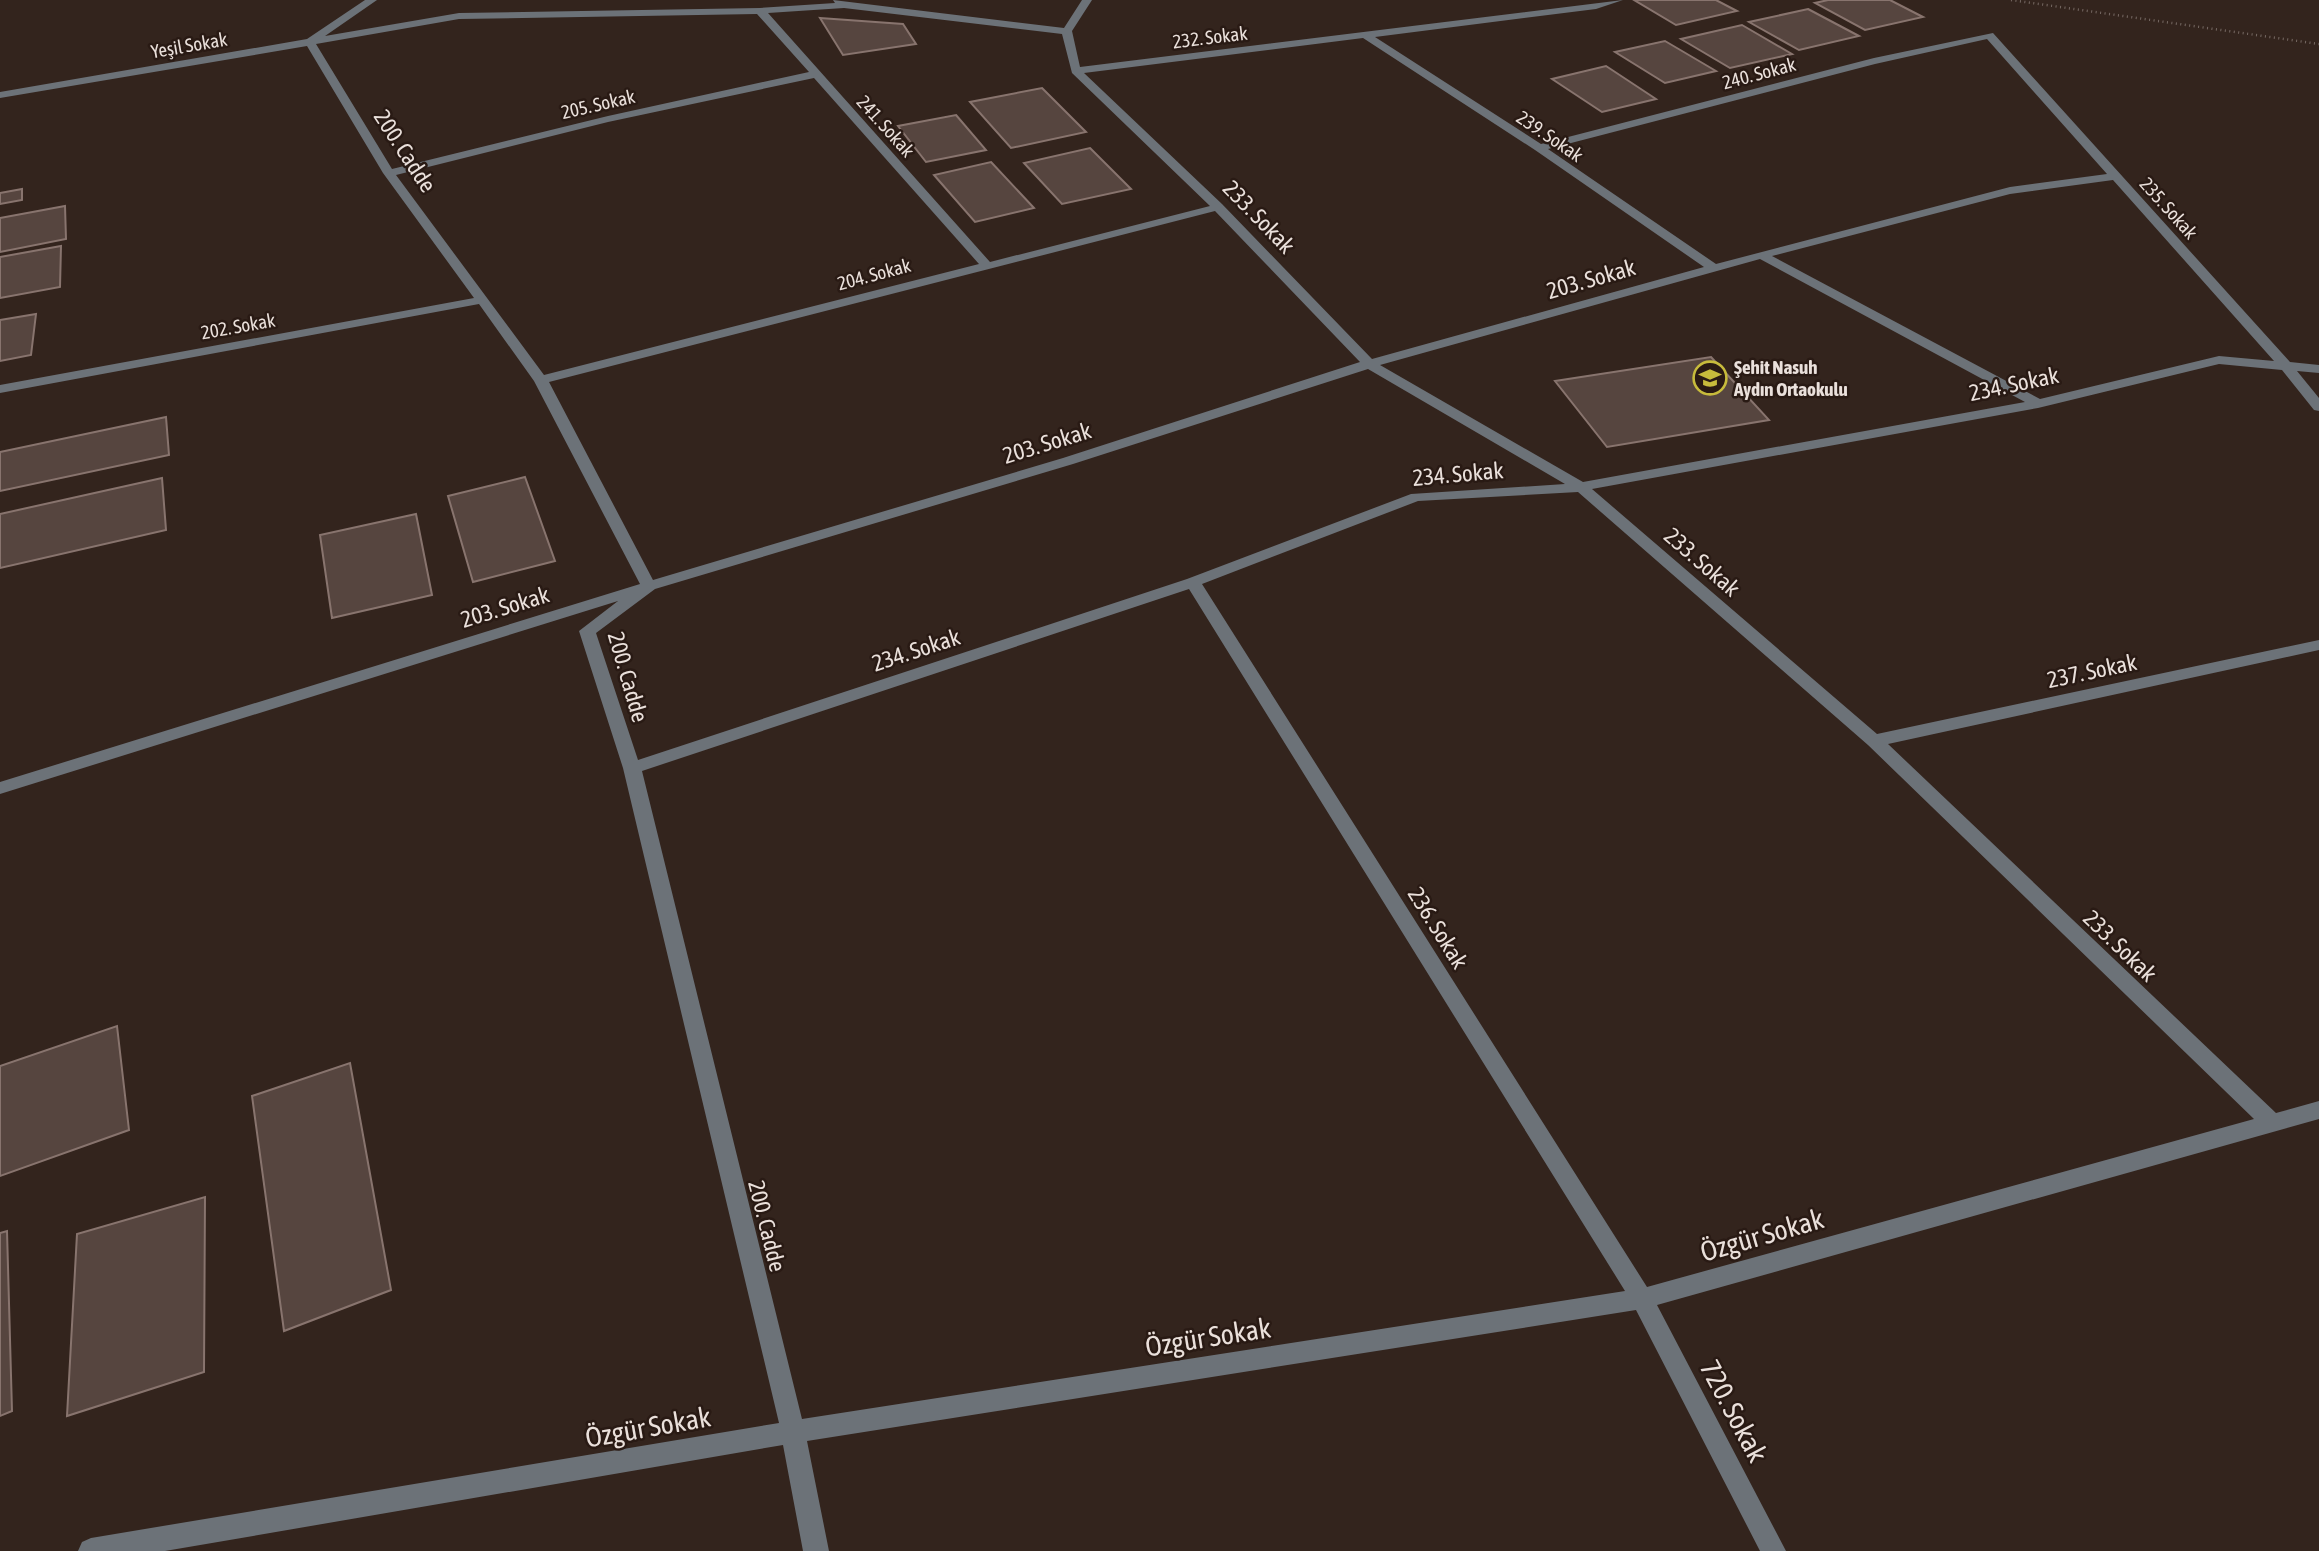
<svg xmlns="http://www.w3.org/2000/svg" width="2319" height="1551" font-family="'Asap Condensed',sans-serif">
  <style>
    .building { fill: #56453f; stroke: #88746e; stroke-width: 2 }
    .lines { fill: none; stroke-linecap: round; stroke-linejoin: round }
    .path { stroke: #776a64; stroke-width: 2.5; stroke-dasharray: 1 3.5; stroke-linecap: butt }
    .minor { fill: #6c7278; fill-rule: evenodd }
    .labels { text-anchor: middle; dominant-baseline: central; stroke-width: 5; stroke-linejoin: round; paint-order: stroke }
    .far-street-label { font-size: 19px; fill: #eae0db; stroke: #291a14 }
    .far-poi-label { font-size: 19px; font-weight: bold; fill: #eae0db; stroke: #291a14; text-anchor: start }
    .street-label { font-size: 23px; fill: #eae0db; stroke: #291a14 }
    .near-street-label { font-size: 28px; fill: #eae0db; stroke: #291a14 }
  </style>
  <rect width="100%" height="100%" fill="#33241d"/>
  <path class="building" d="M 1634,0 L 1716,0 L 1737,11 L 1676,25 Z
    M 1828,0 L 1890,0 L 1923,17 L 1865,30 L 1815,3 Z
    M 1808,9 L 1859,36 L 1799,50 L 1749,22 Z
    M 820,18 L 903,24 L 916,44 L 843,55 Z
    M 1742,25 L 1792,54 L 1730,68 L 1681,39 Z
    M 1665,41 L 1716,71 L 1665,83 L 1615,52 Z
    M 1606,66 L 1656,99 L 1602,112 L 1552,79 Z
    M 1042,88 L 1086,132 L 1011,148 L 970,102 Z
    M 956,115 L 986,150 L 926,162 L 898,126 Z
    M 1090,148 L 1131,189 L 1062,204 L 1024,163 Z
    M 991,162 L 1034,208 L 975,222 L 934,175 Z
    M 22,189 L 22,200 L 0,204 L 0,193 Z
    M 65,206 L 66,239 L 0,252 L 0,218 Z
    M 61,246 L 60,287 L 0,298 L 0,257 Z
    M 36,314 L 31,355 L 0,361 L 0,320 Z
    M 1711,357 L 1769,420 L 1607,447 L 1555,381 Z
    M 166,417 L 169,455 L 0,491 L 0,452 Z
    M 525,477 L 555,561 L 473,582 L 448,496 Z
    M 162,478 L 166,530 L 0,568 L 0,514 Z
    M 416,514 L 432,595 L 332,618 L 320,535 Z
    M 117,1026 L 129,1130 L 0,1176 L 0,1066 Z
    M 350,1063 L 391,1290 L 284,1331 L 252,1096 Z
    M 205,1197 L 204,1372 L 67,1416 L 77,1234 Z
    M 7,1231 L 12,1411 L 0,1416 L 0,1233 Z"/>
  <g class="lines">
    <path class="path" d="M 2011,0 L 2319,44"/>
    <path class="minor" d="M 365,0 L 377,0 L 325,36 L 459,13 L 760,8 L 835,3 L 833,0 L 1064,28 L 1082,0 L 1092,0 L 1072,31 L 1080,67 L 1623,0 L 1596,9 L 1375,37 L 1541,144 L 1874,58 L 1993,33 L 2290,362 L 2319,365 L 2319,373 L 2297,371 L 2319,398 L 2319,411 L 2314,410 L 2282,370 L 2219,364 L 2038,408 L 1592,489 L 1877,734 L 2319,640 L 2319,650 L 1888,744 L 2276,1113 L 2319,1101 L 2319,1119 L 1657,1305 L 1786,1551 L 1760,1551 L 1636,1310 L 807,1441 L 829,1551 L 803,1551 L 783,1445 L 165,1551 L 78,1551 L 82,1542 L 91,1538 L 779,1423 L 623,768 L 579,631 L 618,601 L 0,794 L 0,782 L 640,584 L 534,381 L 479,304 L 0,393 L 0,385 L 474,298 L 383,173 L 307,46 L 0,98 L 0,92 L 307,39 ZM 844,8 L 1062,34 L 1072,73 L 1210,206 L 990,262 L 768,13 ZM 757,14 L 809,72 L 608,116 L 392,169 L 316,44 L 459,19 ZM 1363,38 L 1535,150 L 1704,267 L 1372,359 L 1222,204 L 1084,73 ZM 1987,39 L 2107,174 L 2010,187 L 1716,264 L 1548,149 L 1875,64 ZM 814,78 L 979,264 L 544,375 L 396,175 L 608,122 ZM 2113,180 L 2274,361 L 2219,356 L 2040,399 L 1772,256 L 2010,194 ZM 1215,211 L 1360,362 L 1063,458 L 653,580 L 549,382 ZM 1760,259 L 2025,402 L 1583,482 L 1380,365 ZM 1368,369 L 1565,484 L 1411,494 L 1187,579 L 638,760 L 596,633 L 655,589 L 1073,464 ZM 1578,492 L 1868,745 L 2254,1119 L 1647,1287 L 1202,584 L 1418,501 ZM 1189,589 L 1625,1291 L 802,1419 L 642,771 Z"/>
  </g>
  <defs>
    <symbol id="school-ring" viewBox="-11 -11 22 22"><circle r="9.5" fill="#291a14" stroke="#c7bb3c" stroke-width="1.5"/><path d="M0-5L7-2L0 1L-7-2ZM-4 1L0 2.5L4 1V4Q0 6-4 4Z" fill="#c7bb3c"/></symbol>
  </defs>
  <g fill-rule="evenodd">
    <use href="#school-ring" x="1691" y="359" width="38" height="38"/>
  </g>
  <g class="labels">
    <g class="far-street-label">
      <text transform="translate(1210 37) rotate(-7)">232. Sokak</text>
      <text transform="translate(189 45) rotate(-10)">Yeşil Sokak</text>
      <text transform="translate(1759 73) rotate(-15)">240. Sokak</text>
      <text transform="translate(598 104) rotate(-13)">205. Sokak</text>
      <text transform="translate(886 126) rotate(48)">241. Sokak</text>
      <text transform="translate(1550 136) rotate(34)">239. Sokak</text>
      <text transform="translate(2169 208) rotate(48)">235. Sokak</text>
      <text transform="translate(874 274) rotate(-15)">204. Sokak</text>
      <text transform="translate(238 326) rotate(-10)">202. Sokak</text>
    </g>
    <g class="far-poi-label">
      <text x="1734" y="367">Şehit Nasuh<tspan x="1734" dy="22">Aydın Ortaokulu</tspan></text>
    </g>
    <g class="street-label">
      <text transform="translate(405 151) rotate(57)">200. Cadde</text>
      <text transform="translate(1259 217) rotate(46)">233. Sokak</text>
      <text transform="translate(1591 279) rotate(-16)">203. Sokak</text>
      <text transform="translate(2014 384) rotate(-12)">234. Sokak</text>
      <text transform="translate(1047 443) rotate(-17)">203. Sokak</text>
      <text transform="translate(1458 474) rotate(-5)">234. Sokak</text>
      <text transform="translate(1702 562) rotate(41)">233. Sokak</text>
      <text transform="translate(505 607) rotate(-17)">203. Sokak</text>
      <text transform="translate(916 650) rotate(-18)">234. Sokak</text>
      <text transform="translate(2092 671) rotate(-12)">237. Sokak</text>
      <text transform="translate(628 677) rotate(74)">200. Cadde</text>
      <text transform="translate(1438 928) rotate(58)">236. Sokak</text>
      <text transform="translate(2120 946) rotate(44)">233. Sokak</text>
      <text transform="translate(767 1226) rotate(76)">200. Cadde</text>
    </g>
    <g class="near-street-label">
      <text transform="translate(1762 1235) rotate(-16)">Özgür Sokak</text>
      <text transform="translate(1208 1337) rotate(-9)">Özgür Sokak</text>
      <text transform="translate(1734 1411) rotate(62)">720. Sokak</text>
      <text transform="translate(648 1427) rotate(-10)">Özgür Sokak</text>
    </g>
  </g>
</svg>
